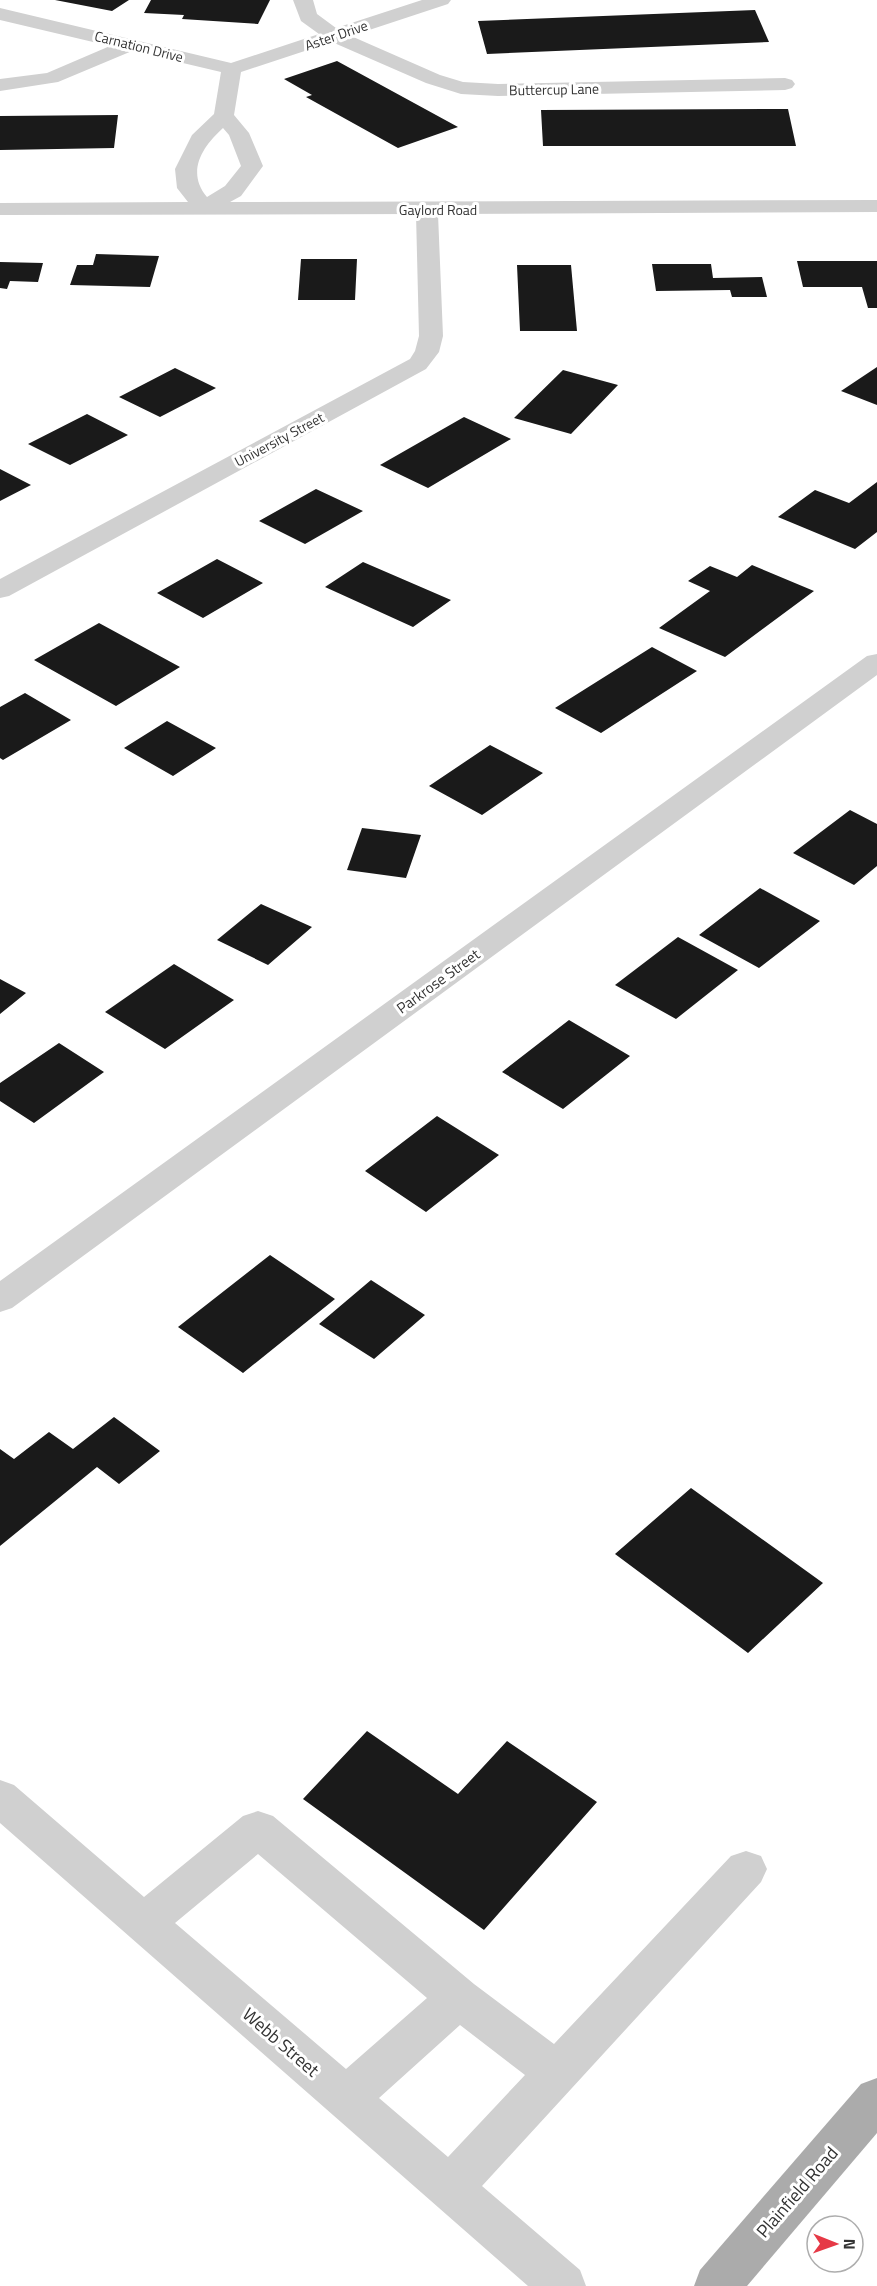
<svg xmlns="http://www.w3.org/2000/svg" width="877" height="2286" font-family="'Titillium Web',sans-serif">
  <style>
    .building { fill: #1a1a1a }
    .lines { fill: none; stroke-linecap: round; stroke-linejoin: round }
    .minor { fill: #d0d0d0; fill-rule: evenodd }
    .major { fill: #ababab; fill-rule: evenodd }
    .labels { text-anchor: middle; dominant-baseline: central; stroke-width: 6; stroke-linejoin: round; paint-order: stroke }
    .far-street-label { font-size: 14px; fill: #333; stroke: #fff }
    .street-label { font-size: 15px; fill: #333; stroke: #fff }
    .near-street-label { font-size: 18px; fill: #333; stroke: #fff }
  </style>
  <rect width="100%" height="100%" fill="#fff"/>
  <path class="building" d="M 55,0 L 129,0 L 112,11 Z
    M 151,0 L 270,0 L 258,24 L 182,19 L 184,15 L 144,13 Z
    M 755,10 L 769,42 L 487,54 L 478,21 Z
    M 337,61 L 458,127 L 398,148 L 306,97 L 312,95 L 284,79 Z
    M 788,109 L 796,146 L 543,146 L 541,110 Z
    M 118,115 L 114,148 L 0,150 L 0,116 Z
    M 96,254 L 159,256 L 150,287 L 70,285 L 77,265 L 93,265 Z
    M 301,259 L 357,259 L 355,300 L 298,300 Z
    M 797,261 L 877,261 L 877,308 L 868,308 L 862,287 L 803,287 Z
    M 0,262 L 43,263 L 38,282 L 10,281 L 7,289 L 0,288 Z
    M 652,264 L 711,264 L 713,278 L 762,277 L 767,297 L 732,297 L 730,290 L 656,291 Z
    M 517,265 L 571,265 L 577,331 L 520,331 Z
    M 877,367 L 877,405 L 841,391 Z
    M 175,368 L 216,388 L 160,417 L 119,397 Z
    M 563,370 L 618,385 L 571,434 L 514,418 Z
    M 87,414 L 128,435 L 70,465 L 28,444 Z
    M 464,417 L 511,439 L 428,488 L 380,465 Z
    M 0,469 L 31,485 L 0,501 Z
    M 877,482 L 877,532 L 855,549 L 778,517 L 815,490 L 849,503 Z
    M 316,489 L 363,511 L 305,544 L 259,521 Z
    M 217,559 L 263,583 L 203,618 L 157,593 Z
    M 363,562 L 451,600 L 413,627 L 325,587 Z
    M 752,565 L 814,591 L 725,657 L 659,628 L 710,591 L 688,581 L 710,566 L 737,577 Z
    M 99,623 L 180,667 L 116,706 L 34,660 Z
    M 652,647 L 697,671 L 601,733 L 555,708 Z
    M 25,693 L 71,720 L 3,760 L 0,758 L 0,707 Z
    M 167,721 L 216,748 L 173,776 L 124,748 Z
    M 490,745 L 543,773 L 482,815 L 429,786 Z
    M 850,810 L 877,824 L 877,866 L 854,885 L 793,853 Z
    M 362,828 L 421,835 L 406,878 L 347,870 Z
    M 760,888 L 820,921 L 759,968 L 699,935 Z
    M 261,904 L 312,927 L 268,965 L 217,940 Z
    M 678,937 L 738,970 L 676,1019 L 615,985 Z
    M 174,964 L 234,1000 L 165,1049 L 105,1012 Z
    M 0,979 L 26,993 L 0,1014 Z
    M 569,1020 L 630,1056 L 563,1109 L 502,1072 Z
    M 59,1043 L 104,1072 L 34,1123 L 0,1101 L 0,1083 Z
    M 437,1116 L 499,1155 L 426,1212 L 365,1171 Z
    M 270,1255 L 335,1299 L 243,1373 L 178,1327 Z
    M 371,1280 L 425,1315 L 374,1359 L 319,1324 Z
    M 114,1417 L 160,1451 L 119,1484 L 97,1467 L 0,1546 L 0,1449 L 14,1459 L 49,1432 L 73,1449 Z
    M 691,1488 L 823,1583 L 748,1653 L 615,1554 Z
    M 367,1731 L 458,1794 L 507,1741 L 597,1802 L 484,1930 L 303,1799 Z"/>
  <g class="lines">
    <path class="minor" d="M 293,0 L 313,0 L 317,14 L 336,28 L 422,0 L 451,0 L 448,4 L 351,36 L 440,75 L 463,82 L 498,84 L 785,78 L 792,80 L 795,84 L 792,88 L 785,90 L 498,96 L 461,94 L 426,83 L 332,42 L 241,72 L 234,115 L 249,133 L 263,166 L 241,196 L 230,202 L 877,200 L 877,212 L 438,214 L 443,336 L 439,352 L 426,369 L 9,596 L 0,598 L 0,579 L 410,359 L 415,351 L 419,336 L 416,214 L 0,215 L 0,203 L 188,202 L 177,188 L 175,169 L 192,135 L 214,114 L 221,72 L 132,51 L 58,82 L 0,91 L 0,79 L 47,73 L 110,46 L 0,20 L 0,8 L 231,63 L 319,34 L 301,21 ZM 223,128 L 229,135 L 241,166 L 225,186 L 207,197 C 186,172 202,147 223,128 Z
      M 877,654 L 877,675 L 12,1308 L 0,1312 L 0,1281 L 867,656 Z
      M 0,1780 L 14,1785 L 144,1897 L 243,1816 L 258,1811 L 273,1816 L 474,1984 L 554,2044 L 731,1856 L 746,1851 L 761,1856 L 767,1869 L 761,1882 L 482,2186 L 580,2270 L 586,2286 L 528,2286 L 0,1823 ZM 258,1854 L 427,1998 L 346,2069 L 175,1923 ZM 460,2025 L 525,2075 L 448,2157 L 379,2098 Z"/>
    <path class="major" d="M 877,2078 L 877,2133 L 747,2286 L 694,2286 L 700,2270 L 861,2084 Z"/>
  </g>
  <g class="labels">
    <g class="far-street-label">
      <text transform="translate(336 35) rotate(-19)">Aster Drive</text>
      <text transform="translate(139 46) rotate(14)">Carnation Drive</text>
      <text transform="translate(554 89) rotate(-1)">Buttercup Lane</text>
      <text x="438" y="209">Gaylord Road</text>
      <text transform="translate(279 439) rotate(-28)">University Street</text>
    </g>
    <g class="street-label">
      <text transform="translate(438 981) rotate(-36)">Parkrose Street</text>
    </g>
    <g class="near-street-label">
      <text transform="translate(281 2042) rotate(41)">Webb Street</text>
      <text transform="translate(797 2192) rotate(-49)">Plainfield Road</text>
    </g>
  </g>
  <g transform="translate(835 2244) rotate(91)"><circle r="28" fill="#ffffff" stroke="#adadad" stroke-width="1.5"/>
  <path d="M0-4.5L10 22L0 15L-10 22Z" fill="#e63946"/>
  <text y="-9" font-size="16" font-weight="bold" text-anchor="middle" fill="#333333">N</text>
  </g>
</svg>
